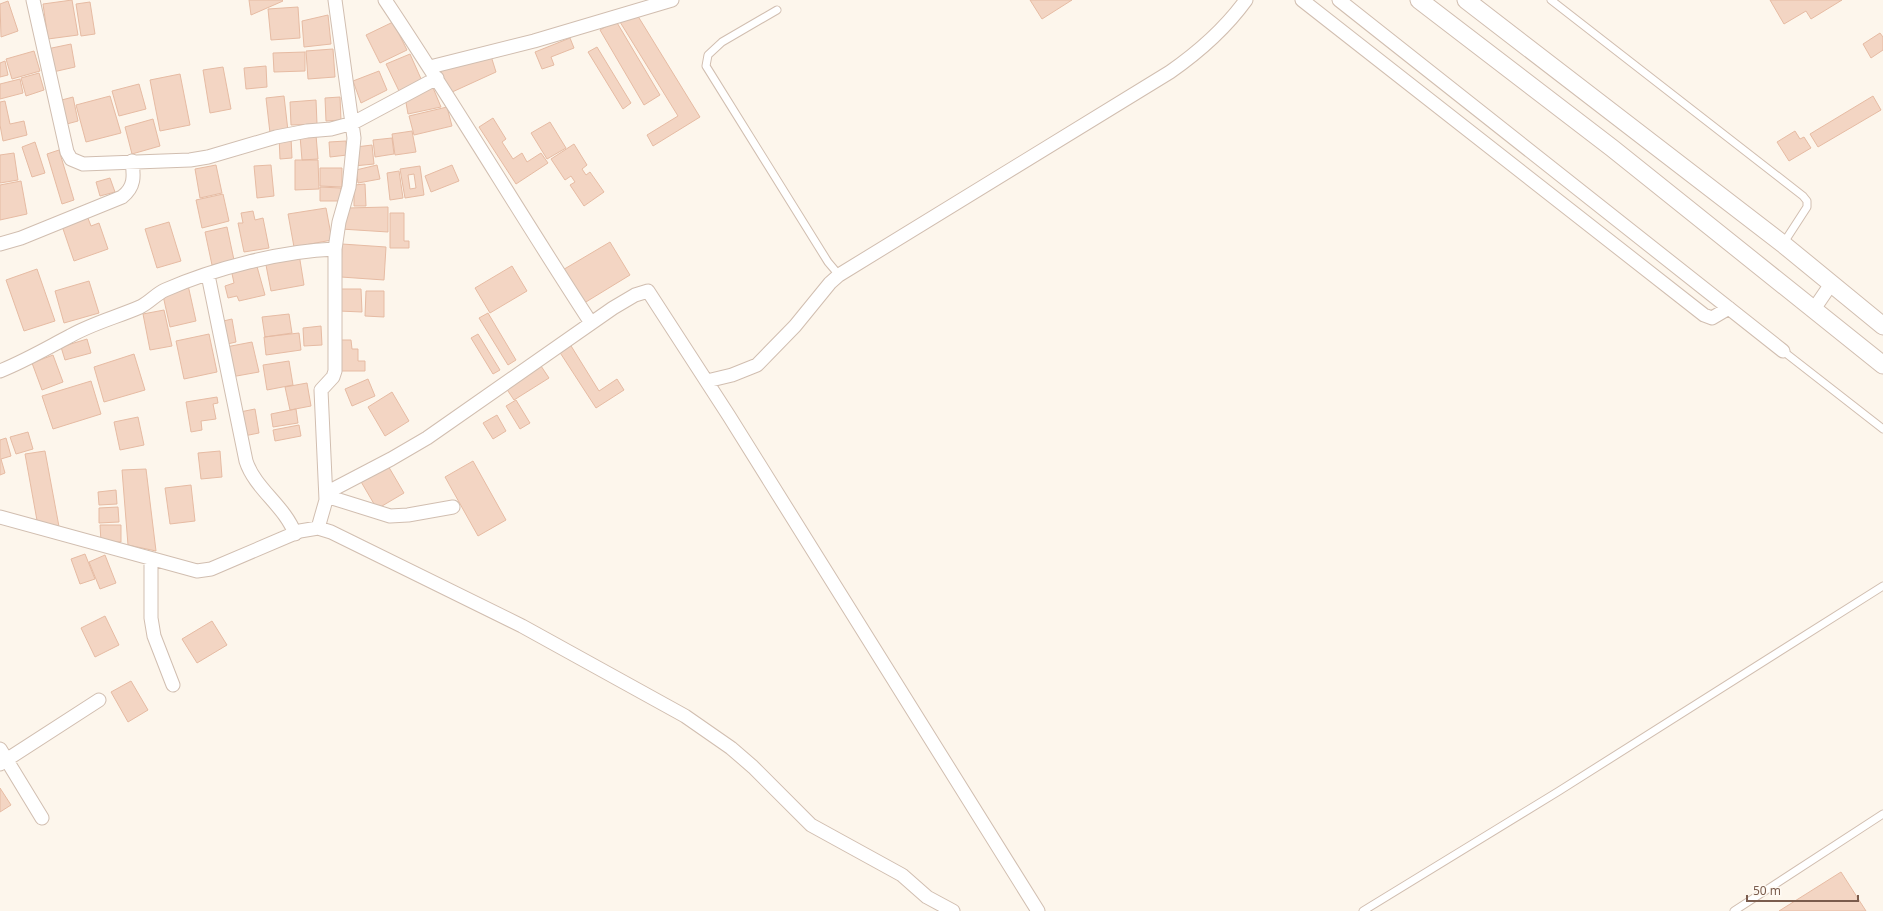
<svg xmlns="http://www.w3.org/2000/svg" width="1883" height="911" font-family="'Noto Sans',sans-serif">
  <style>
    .building { fill: #f3d5c3; stroke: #e6bba3; fill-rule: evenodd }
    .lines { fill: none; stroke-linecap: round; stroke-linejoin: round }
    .service-casing { stroke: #d1beb0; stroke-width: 9 }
    .minor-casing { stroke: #d1beb0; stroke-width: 15 }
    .tertiary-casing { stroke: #d1beb0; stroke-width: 19 }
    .service { stroke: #fff; stroke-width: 7 }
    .minor { stroke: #fff; stroke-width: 13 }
    .tertiary { stroke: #fff; stroke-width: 17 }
  </style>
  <rect width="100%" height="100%" fill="#fdf6ec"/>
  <path class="building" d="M 72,0 L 78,35 L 48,39 L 43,4 Z
    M 249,0 L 282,0 L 283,1 L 251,15 Z
    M 1030,0 L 1072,0 L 1042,19 Z
    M 1770,0 L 1842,0 L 1811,19 L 1806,11 L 1784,24 Z
    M 8,1 L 18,31 L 1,37 L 0,4 Z
    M 90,2 L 95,34 L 81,36 L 76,4 Z
    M 298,7 L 300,38 L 271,40 L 268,9 Z
    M 636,13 L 700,117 L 653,146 L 647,135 L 678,116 L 620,22 Z
    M 328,15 L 331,44 L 304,47 L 302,21 Z
    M 616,21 L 660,95 L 644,105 L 600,30 Z
    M 393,22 L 407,50 L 380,63 L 366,35 Z
    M 1880,33 L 1883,37 L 1883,50 L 1871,58 L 1863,44 Z
    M 570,38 L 574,48 L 551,57 L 554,65 L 542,69 L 535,52 Z
    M 71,44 L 75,67 L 53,72 L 47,49 Z
    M 597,47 L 631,103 L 623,109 L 588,52 Z
    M 333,49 L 335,77 L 308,79 L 306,51 Z
    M 34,51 L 40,71 L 12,79 L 6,59 Z
    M 305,52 L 305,71 L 274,72 L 273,53 Z
    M 410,54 L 422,81 L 399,91 L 386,64 Z
    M 491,56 L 496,72 L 450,93 L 440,71 Z
    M 5,61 L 8,75 L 0,77 L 0,63 Z
    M 266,66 L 267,87 L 246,89 L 244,68 Z
    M 223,67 L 231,109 L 210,113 L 203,70 Z
    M 379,71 L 387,90 L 361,103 L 353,81 Z
    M 39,73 L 44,90 L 26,96 L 21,78 Z
    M 180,74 L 190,125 L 160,131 L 150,80 Z
    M 20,79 L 23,93 L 0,99 L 0,84 Z
    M 431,83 L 441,107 L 408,114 L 405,97 Z
    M 139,84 L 146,109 L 119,116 L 112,91 Z
    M 110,96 L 121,133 L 86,142 L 76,105 Z
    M 284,96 L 288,131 L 270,133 L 266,98 Z
    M 1873,96 L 1881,110 L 1818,147 L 1810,134 Z
    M 73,97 L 78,121 L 63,125 L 58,101 Z
    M 340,97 L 341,120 L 326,121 L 325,98 Z
    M 316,100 L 317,124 L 291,125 L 290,102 Z
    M 5,101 L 10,124 L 24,121 L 27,135 L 3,141 L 0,125 L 0,102 Z
    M 447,107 L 452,126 L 414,135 L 409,116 Z
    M 493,118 L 506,139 L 502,142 L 513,159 L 522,153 L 527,162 L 541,153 L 548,163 L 516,184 L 479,127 Z
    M 153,119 L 160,146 L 132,154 L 125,127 Z
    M 550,122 L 566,148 L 547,159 L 531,133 Z
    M 412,131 L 416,152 L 395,155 L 392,134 Z
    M 1795,131 L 1800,139 L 1804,137 L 1811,148 L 1789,161 L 1777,142 Z
    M 316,135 L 318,159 L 302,160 L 300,136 Z
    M 279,137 L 291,137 L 292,158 L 280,159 Z
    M 392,138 L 394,154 L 375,157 L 373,140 Z
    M 346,141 L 347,155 L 330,157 L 329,142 Z
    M 35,142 L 45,173 L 32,177 L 22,147 Z
    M 574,144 L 587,165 L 582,169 L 586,175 L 590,172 L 604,192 L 584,206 L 570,185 L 575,182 L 571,176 L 565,180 L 551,159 Z
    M 372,145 L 374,164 L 354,166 L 356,147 Z
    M 59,150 L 74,200 L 62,204 L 47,154 Z
    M 14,153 L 18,180 L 0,183 L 0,155 Z
    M 295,160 L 318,160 L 319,189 L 295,190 Z
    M 216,165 L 222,193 L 200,198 L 195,169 Z
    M 271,165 L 274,196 L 257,198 L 254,166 Z
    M 377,165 L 380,179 L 358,183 L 356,170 Z
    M 452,165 L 459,181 L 431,192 L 425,176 Z
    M 420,166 L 424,195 L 405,198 L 400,169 ZM 414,174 L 416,188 L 410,189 L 408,175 Z
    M 320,168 L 342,168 L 342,187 L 320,186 Z
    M 399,171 L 403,198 L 390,200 L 387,173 Z
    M 110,178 L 115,192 L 100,196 L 96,182 Z
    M 21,181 L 27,214 L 0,220 L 0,185 Z
    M 365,184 L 366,206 L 354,206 L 354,185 Z
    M 320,187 L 341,188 L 341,201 L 320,201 Z
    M 223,194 L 229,221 L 202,228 L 196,200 Z
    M 388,207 L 388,232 L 341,229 L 347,208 Z
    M 326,208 L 332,240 L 294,247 L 288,214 Z
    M 253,211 L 255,220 L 263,218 L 269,248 L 244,252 L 238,223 L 243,223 L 241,213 Z
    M 86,213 L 91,226 L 99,223 L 108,249 L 74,261 L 61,223 Z
    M 390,213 L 404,213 L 404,241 L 409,241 L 409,248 L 390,248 Z
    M 169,222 L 181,261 L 157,268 L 145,229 Z
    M 227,227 L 234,260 L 212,265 L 205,232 Z
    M 610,242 L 630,275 L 581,305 L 561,271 Z
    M 342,244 L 386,247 L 384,280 L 341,277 Z
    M 299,254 L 304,285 L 271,291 L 265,260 Z
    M 256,263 L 265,295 L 239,301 L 237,296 L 228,298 L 225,286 L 234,283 L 231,269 Z
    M 512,266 L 527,291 L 490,313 L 475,288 Z
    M 37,269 L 55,321 L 24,331 L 6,280 Z
    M 89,281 L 99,313 L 64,323 L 55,291 Z
    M 188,285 L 196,321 L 170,327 L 162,291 Z
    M 339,289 L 361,289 L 362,312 L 339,311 Z
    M 366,291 L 384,291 L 384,317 L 365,316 Z
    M 164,310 L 172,346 L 150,350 L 143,314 Z
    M 488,313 L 516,360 L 508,365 L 479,318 Z
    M 289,314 L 292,333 L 265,337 L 262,317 Z
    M 232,319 L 236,342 L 223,345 L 219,322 Z
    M 321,326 L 322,345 L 304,346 L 303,328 Z
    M 299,333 L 301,350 L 266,355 L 264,337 Z
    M 209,334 L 217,372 L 184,379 L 176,341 Z
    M 478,334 L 500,370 L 493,374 L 471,338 Z
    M 87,339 L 91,353 L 65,360 L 61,347 Z
    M 339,340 L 351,340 L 352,349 L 358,349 L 358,361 L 365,361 L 365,371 L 339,371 Z
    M 568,341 L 599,391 L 617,379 L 624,390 L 596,408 L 557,348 Z
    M 252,342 L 259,372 L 231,377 L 226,347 Z
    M 134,354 L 145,390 L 104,402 L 94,367 Z
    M 53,355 L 63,382 L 42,390 L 32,363 Z
    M 289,361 L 293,385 L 267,390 L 263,365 Z
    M 541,366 L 549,378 L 514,400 L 506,388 Z
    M 368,379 L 375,396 L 352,406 L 345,389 Z
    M 91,381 L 101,414 L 53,429 L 42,396 Z
    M 307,383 L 311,406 L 290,410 L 285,387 Z
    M 392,392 L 409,421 L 385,436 L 368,407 Z
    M 217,397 L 218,403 L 213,404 L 216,419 L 201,421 L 202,430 L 191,432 L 186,402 Z
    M 516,400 L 530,423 L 520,429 L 506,406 Z
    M 255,409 L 259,433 L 244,436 L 240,412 Z
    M 296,409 L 298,423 L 273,427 L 271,414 Z
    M 497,415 L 506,431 L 493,439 L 483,423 Z
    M 138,417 L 144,445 L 120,450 L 114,422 Z
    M 299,425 L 301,436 L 275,441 L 273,430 Z
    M 28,432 L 33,449 L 16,454 L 10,437 Z
    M 6,438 L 11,456 L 1,459 L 5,473 L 0,475 L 0,440 Z
    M 45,451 L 60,532 L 38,526 L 25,454 Z
    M 220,451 L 222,477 L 201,479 L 198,453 Z
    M 473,461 L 506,520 L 478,536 L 445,477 Z
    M 387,464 L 404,493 L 377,509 L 360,480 Z
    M 146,469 L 156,551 L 128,545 L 122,470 Z
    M 191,485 L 195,521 L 170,524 L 165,488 Z
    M 116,490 L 117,504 L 99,505 L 98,492 Z
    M 118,507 L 119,522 L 99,523 L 99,508 Z
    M 100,525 L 121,525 L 121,542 L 101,542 Z
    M 85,554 L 95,579 L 80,584 L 71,559 Z
    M 105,555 L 116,583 L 100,589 L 89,562 Z
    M 105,616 L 119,645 L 95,657 L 81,628 Z
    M 212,621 L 227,645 L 197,663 L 182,639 Z
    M 131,681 L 148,710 L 128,722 L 111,692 Z
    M 0,788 L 11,805 L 0,812 Z
    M 1841,872 L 1866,911 L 1779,911 Z"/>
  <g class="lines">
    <defs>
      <path id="service" d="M 1551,0 L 1803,196 L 1807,201 L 1807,207 L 1783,244
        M 777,10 L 722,42 L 708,55 L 706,66 L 828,262 L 839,275
        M 1783,351 L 1883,429
        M 1363,911 L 1559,791 L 1883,586
        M 1734,911 L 1883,814"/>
      <path id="minor" d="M 33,0 L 67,152 L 71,159 L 83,164 L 190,160 L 208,157 L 276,137 L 307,131 L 331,129 L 353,123 L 437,78
        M 385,0 C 456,106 521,216 591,323
        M 1302,0 L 1704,315 L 1712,318 L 1729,308
        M 1339,0 L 1783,351
        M 430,67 L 534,41 L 672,0
        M 0,244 L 21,238 L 122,197 C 135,187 134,176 132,161
        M 208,275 L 246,461 C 255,489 285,506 295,534
        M 1814,309 L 1831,284
        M 0,371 C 25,361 47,348 70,336 C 93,323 117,317 140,307 C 150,302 156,294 165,290 C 215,268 282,251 335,249
        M 707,381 L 732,375 L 757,365 L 795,326 L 830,283 L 839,275 L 1170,72 C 1200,51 1225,29 1246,0
        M 326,493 L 391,459 L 427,438 L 613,308 L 635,295 L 648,291 L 729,416 L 1038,911
        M 326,496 L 390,516 L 408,515 L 453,507
        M 0,517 L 197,571 L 211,569 L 300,531 L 318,528 L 331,532 L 522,626 L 685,716 L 731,748 L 753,767 L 811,825 L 902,875 L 927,897 L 953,911
        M 318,528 L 326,500 L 321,390 L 333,377 L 335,371 L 335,249 L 339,222 L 349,187 L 354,138 L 335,0
        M 151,559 L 151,618 L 154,636 L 173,685
        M 0,749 L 42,818
        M 0,764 L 99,700"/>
      <path id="tertiary" d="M 1419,0 L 1612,148 L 1883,365
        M 1466,0 L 1783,244 L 1883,326"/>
    </defs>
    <use href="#service" class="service-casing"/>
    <use href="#minor" class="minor-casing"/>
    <use href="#tertiary" class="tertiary-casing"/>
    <use href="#service" class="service"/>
    <use href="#minor" class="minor"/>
    <use href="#tertiary" class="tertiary"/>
  </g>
  <path d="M1747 895v6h111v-6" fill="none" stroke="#7a5c4d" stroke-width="2"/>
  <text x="1753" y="895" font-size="12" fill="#7a5c4d" stroke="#fffaf3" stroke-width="3" paint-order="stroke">50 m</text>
</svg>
